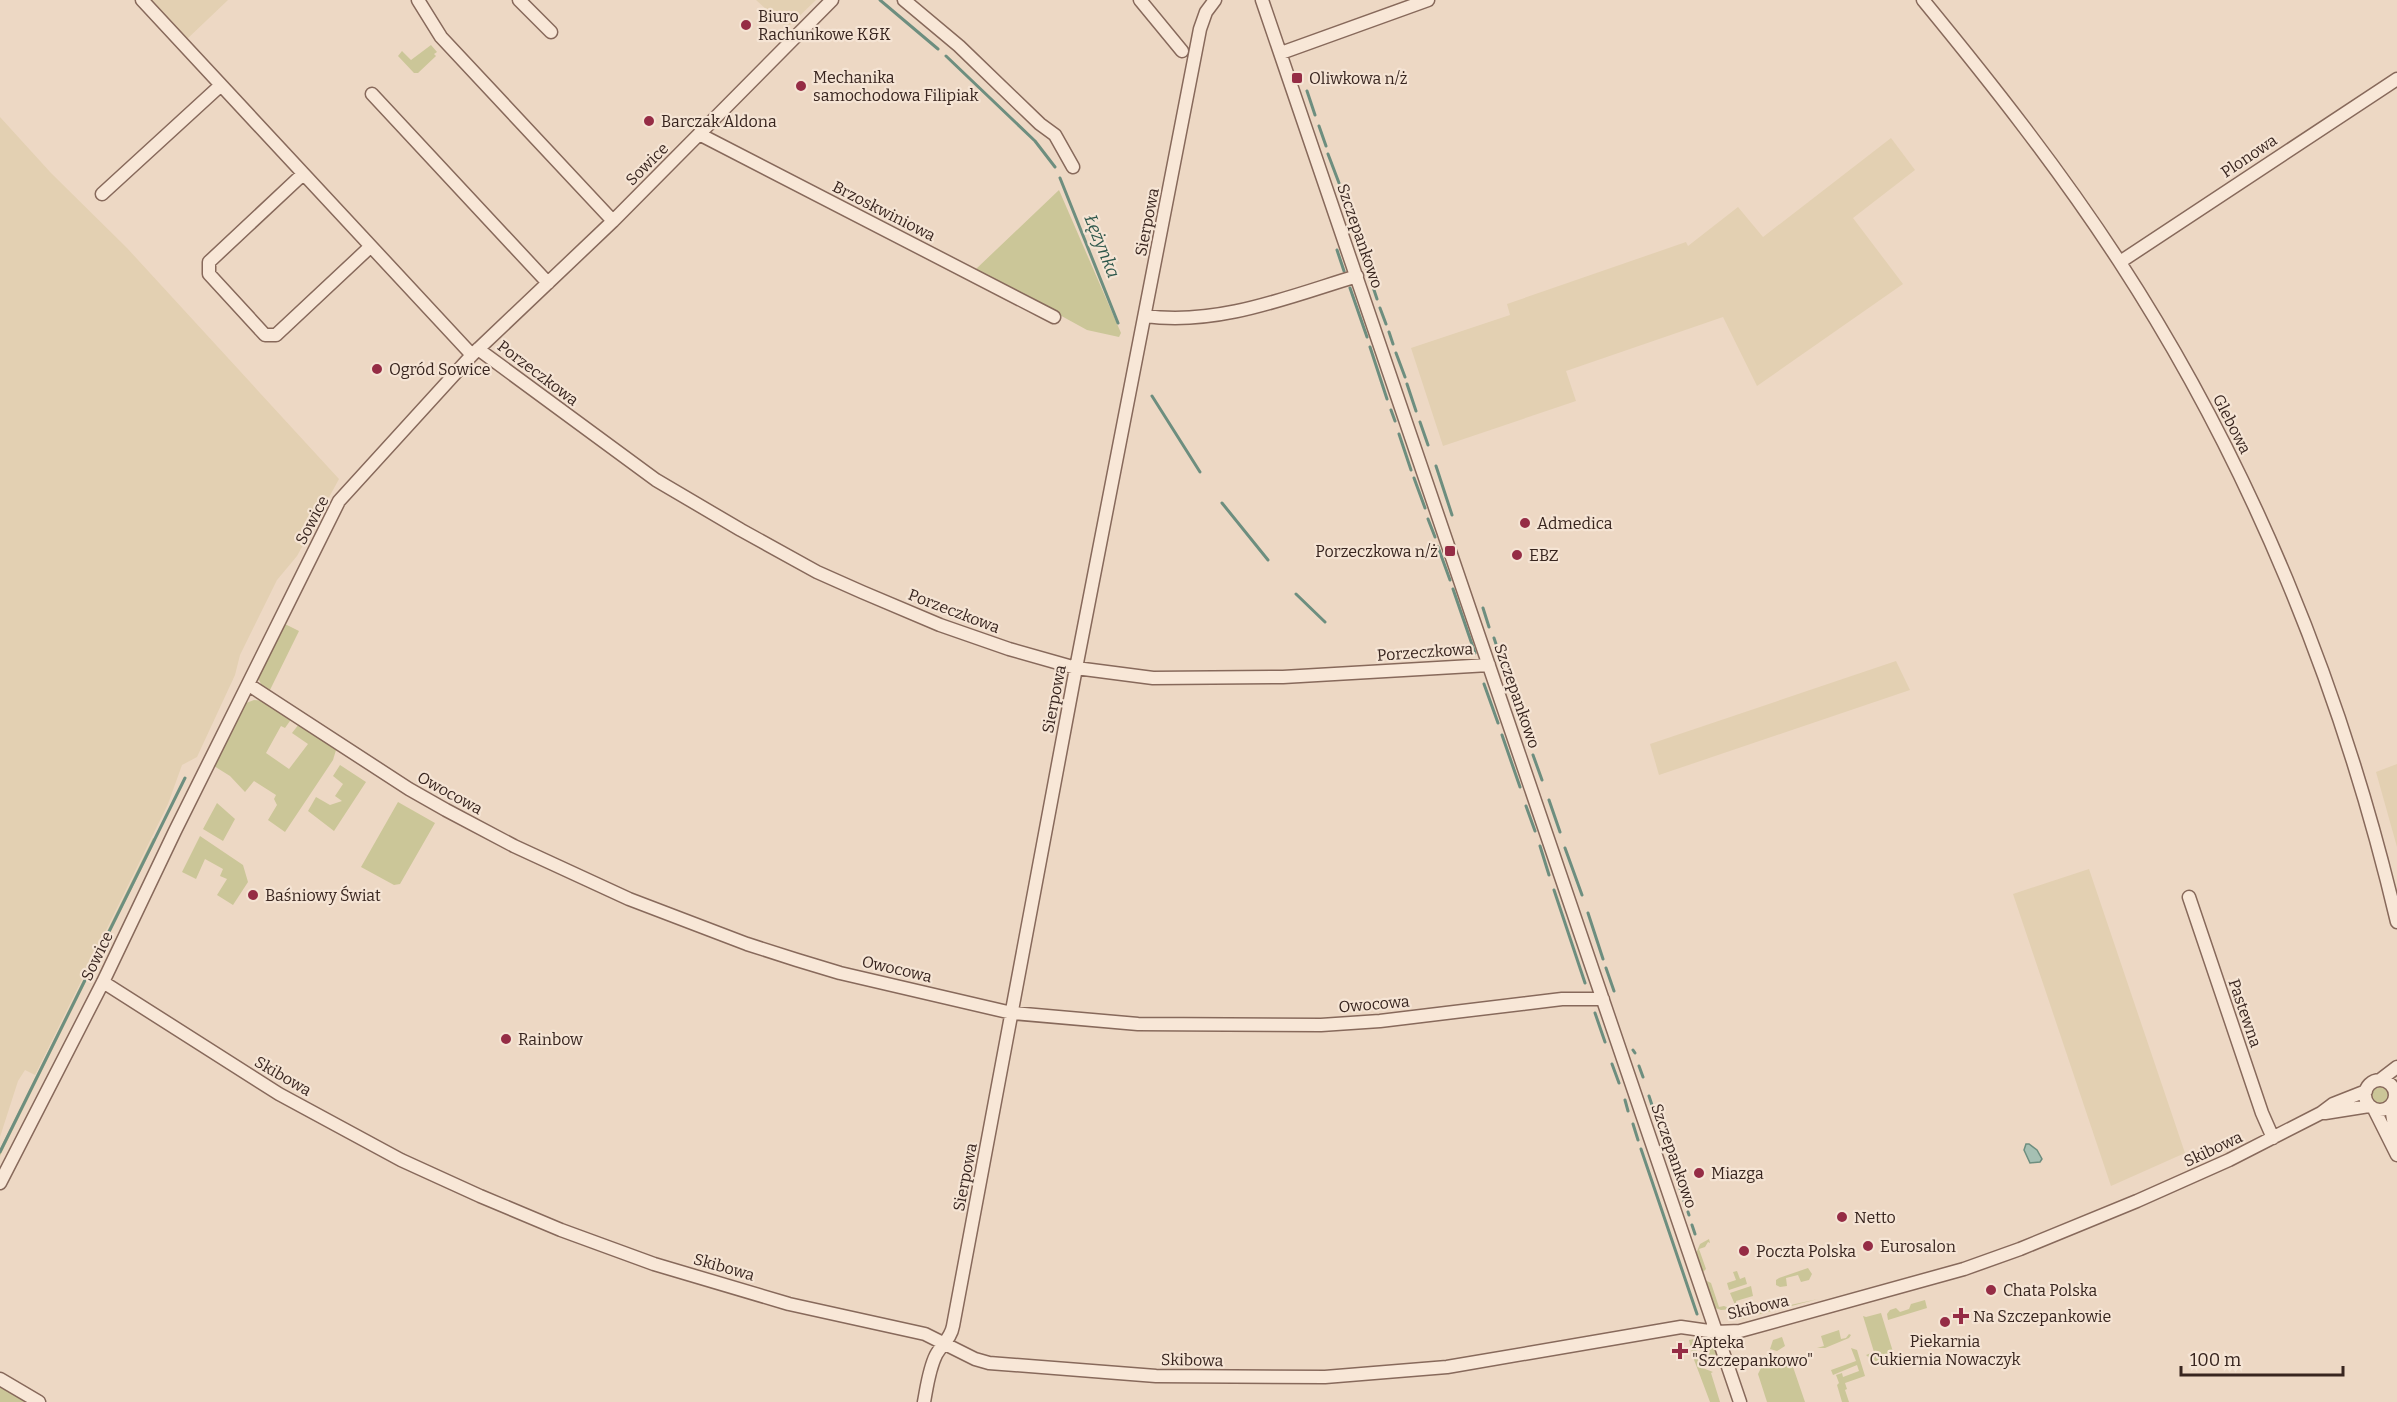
<svg xmlns="http://www.w3.org/2000/svg" width="2397" height="1402" font-family="Bitter,serif">
  <style>
    .farmland { fill: #e3d0b2 }
    .green { fill: #cbc698 }
    .water { fill: #a6c0b3; stroke: #6d8e7f; stroke-width: 1.5 }
    .lines { fill: none; stroke-linecap: round; stroke-linejoin: round }
    .stream { stroke: #6d8e7f; stroke-width: 3 }
    .minor-casing { stroke: #87695b; stroke-width: 15 }
    .minor { stroke: #f8e7d7; stroke-width: 12 }
    .poi-dot { fill: #952c45; stroke: #f5e4d4; stroke-width: 2 }
    .labels { text-anchor: middle; dominant-baseline: central; stroke-width: 4.5; stroke-linejoin: round; paint-order: stroke }
    .poi-label { font-size: 16px; fill: #38251f; stroke: #f5e4d4; text-anchor: start }
    .street-label { font-size: 16px; fill: #38251f; stroke: #f5e4d4 }
    .water-label { font-size: 18px; font-style: italic; fill: #2e574b; stroke: #f5e4d4 }
  </style>
  <rect width="100%" height="100%" fill="#edd8c4"/>
  <path class="farmland" d="M 149,0 L 228,0 L 186,40 Z
    M 756,0 L 816,0 L 787,28 Z
    M 0,117 L 51,173 L 127,248 L 339,479 L 297,556 L 277,580 L 240,655 L 235,675 L 197,757 L 182,765 L 168,804 L 35,1075 L 25,1070 L 18,1081 L 0,1137 Z
    M 1891,138 L 1915,170 L 1853,218 L 1903,284 L 1757,386 L 1723,317 L 1566,371 L 1576,401 L 1443,446 L 1411,348 L 1510,315 L 1507,304 L 1686,242 L 1688,246 L 1738,207 L 1763,237 Z
    M 1896,661 L 1910,690 L 1659,775 L 1650,744 Z
    M 2397,764 L 2397,847 L 2376,772 Z
    M 2089,869 L 2185,1153 L 2111,1186 L 2013,894 Z"/>
  <path class="green" d="M 431,45 L 437,52 L 434,54 L 436,56 L 418,73 L 414,73 L 398,56 L 402,51 L 411,60 Z
    M 1059,190 L 1121,333 L 1119,337 L 1087,330 L 976,269 Z
    M 285,624 L 299,631 L 269,692 L 262,686 L 258,678 Z
    M 254,700 L 266,701 L 292,718 L 285,728 L 281,726 L 266,753 L 289,769 L 308,744 L 292,733 L 299,724 L 331,745 L 336,750 L 333,760 L 285,832 L 268,820 L 277,805 L 274,799 L 276,795 L 254,781 L 245,792 L 230,776 L 214,766 L 246,703 Z
    M 340,765 L 366,782 L 334,831 L 308,811 L 316,797 L 330,805 L 342,801 L 335,796 L 343,784 L 333,776 Z
    M 398,802 L 435,823 L 400,884 L 394,885 L 361,867 Z
    M 217,803 L 235,819 L 223,841 L 203,829 Z
    M 200,836 L 243,865 L 248,882 L 233,905 L 217,895 L 227,879 L 220,876 L 223,869 L 205,859 L 196,879 L 182,872 Z
    M 153,838 L 156,840 L 0,1156 L 0,1149 Z
    M2372 1095a8 8 0 1 1 16 0a8 8 0 1 1-16 0Z
    M 1709,1239 L 1710,1243 L 1708,1242 L 1705,1247 L 1699,1249 L 1706,1269 L 1703,1272 L 1695,1256 L 1700,1244 Z
    M 1808,1268 L 1812,1274 L 1809,1280 L 1801,1282 L 1798,1275 L 1786,1278 L 1787,1286 L 1780,1287 L 1776,1285 L 1776,1280 L 1779,1278 Z
    M 1737,1271 L 1740,1279 L 1745,1277 L 1747,1284 L 1729,1290 L 1727,1283 L 1736,1280 L 1733,1272 Z
    M 1707,1281 L 1711,1283 L 1719,1307 L 1724,1306 L 1732,1309 L 1721,1310 L 1712,1307 L 1705,1286 Z
    M 1751,1286 L 1753,1296 L 1736,1301 L 1737,1306 L 1742,1306 L 1745,1316 L 1753,1314 L 1753,1306 L 1756,1313 L 1763,1311 L 1762,1304 L 1764,1303 L 1767,1310 L 1818,1299 L 1741,1319 L 1730,1293 Z
    M 1925,1300 L 1927,1308 L 1888,1320 L 1887,1314 L 1890,1310 L 1896,1308 L 1900,1312 L 1909,1309 L 1911,1304 Z
    M 1881,1313 L 1894,1355 C 1884,1363 1875,1364 1866,1355 L 1874,1352 L 1863,1316 L 1866,1317 Z
    M 1839,1330 L 1841,1339 L 1846,1338 L 1849,1334 L 1851,1335 L 1849,1338 L 1825,1348 L 1817,1348 L 1824,1346 L 1821,1336 Z
    M 1782,1337 L 1785,1346 L 1777,1351 L 1770,1349 L 1773,1340 Z
    M 1694,1339 L 1700,1367 L 1713,1372 L 1711,1373 L 1720,1402 L 1710,1402 L 1693,1357 L 1689,1340 Z
    M 1709,1339 L 1721,1361 L 1707,1365 L 1703,1363 L 1699,1340 Z
    M 1851,1348 L 1857,1350 L 1865,1376 L 1845,1383 L 1847,1389 L 1845,1390 L 1849,1402 L 1842,1402 L 1837,1385 L 1839,1383 L 1836,1375 L 1842,1373 L 1843,1377 L 1859,1371 L 1857,1365 L 1833,1375 L 1831,1370 L 1856,1361 Z
    M 1768,1354 L 1781,1357 L 1792,1364 L 1805,1402 L 1767,1402 L 1758,1374 Z
    M 0,1383 L 32,1402 L 0,1402 Z"/>
  <path class="water" d="M 2026,1144 L 2029,1144 L 2037,1150 L 2042,1159 L 2040,1162 L 2030,1163 L 2024,1150 Z"/>
  <g class="lines">
    <path class="stream" d="M 880,0 L 938,49
      M 946,56 L 1035,141 L 1055,167
      M 1307,91 L 1315,115
      M 1319,126 L 1326,146
      M 1328,154 L 1339,183
      M 1060,178 L 1118,323
      M 1341,192 L 1350,219
      M 1353,227 L 1357,238
      M 1359,245 L 1363,257
      M 1337,250 L 1344,271
      M 1366,266 L 1377,299
      M 1350,288 L 1367,337
      M 1380,308 L 1386,324
      M 1389,332 L 1393,344
      M 1370,347 L 1387,399
      M 1396,353 L 1405,377
      M 1407,384 L 1416,411
      M 1152,396 L 1200,472
      M 1391,410 L 1395,421
      M 1420,422 L 1428,445
      M 1399,434 L 1411,470
      M 1436,466 L 1452,515
      M 1414,478 L 1425,508
      M 1222,503 L 1268,560
      M 1428,519 L 1435,537
      M 1438,547 L 1450,580
      M 1453,589 L 1475,653
      M 1296,594 L 1325,622
      M 1483,608 L 1489,627
      M 1494,638 L 1498,650
      M 1501,660 L 1519,712
      M 1484,684 L 1498,723
      M 1524,728 L 1531,747
      M 1502,735 L 1520,787
      M 1533,755 L 1542,780
      M 1549,800 L 1560,832
      M 1526,806 L 1535,831
      M 1540,846 L 1549,875
      M 1565,848 L 1582,895
      M 1554,890 L 1585,983
      M 1588,913 L 1603,959
      M 1606,968 L 1614,991
      M 1595,1013 L 1605,1042
      M 1633,1050 L 1635,1053
      M 1612,1064 L 1619,1083
      M 1639,1066 L 1643,1077
      M 1649,1096 L 1665,1145
      M 1625,1100 L 1628,1111
      M 1633,1124 L 1638,1140
      M 1641,1149 L 1697,1314
      M 0,1152 L 185,778
      M 1679,1185 L 1684,1201
      M 1688,1212 L 1689,1215
      M 1692,1225 L 1695,1234"/>
    <defs>
      <path id="minor" d="M 142,0 L 472,355
        M 418,0 L 441,37 L 613,221
        M 519,0 L 551,32
        M 904,0 L 959,46 L 1040,124 L 1055,135 L 1073,167
        M 1140,0 L 1182,51
        M 1262,0 L 1740,1402
        M 1923,0 C 1992,84 2059,169 2119,261 C 2250,462 2342,688 2397,922
        M 1281,53 L 1428,0
        M 372,94 L 548,283
        M 699,134 L 1054,317
        M 303,174 L 209,262 L 209,274 L 265,335 L 276,335 L 370,247
        M 102,194 L 221,85
        M 2120,262 L 2397,79
        M 1145,316 C 1218,326 1288,297 1357,276
        M 478,349 L 656,480 L 741,530 L 817,572 L 862,592 L 940,625 L 1009,649 L 1076,668 L 1153,678 L 1283,677 L 1489,665
        M 249,685 L 409,789 L 446,810 L 514,846 L 629,899 L 747,944 L 797,960 L 840,973 L 1012,1013 L 1138,1024 L 1321,1025 L 1380,1021 L 1562,999 L 1603,999
        M 2189,897 L 2262,1113 L 2273,1138
        M 103,982 L 279,1094 L 401,1160 L 480,1196 L 561,1230 L 654,1264 L 789,1304 L 925,1334 L 975,1359 L 989,1363 L 1156,1376 L 1325,1377 L 1447,1367 L 1681,1327 L 1716,1332 L 1740,1331 L 1964,1269 L 2020,1249 L 2137,1201 L 2229,1160 L 2321,1113 L 2333,1104 L 2366,1091
        M2365 1095a15 15 0 1 1 30 0a15 15 0 1 1-30 0Z
        M 2380,1080 L 2397,1067
        M 2391,1107 L 2397,1144
        M 2374,1109 L 2397,1155
        M 2325,1113 L 2369,1106
        M 0,1183 L 103,982 L 175,831 L 339,501 L 472,355 L 613,221 L 832,0
        M 0,1379 L 39,1402
        M 924,1402 C 927,1386 929,1369 936,1355 C 942,1344 951,1338 953,1326 L 1076,668 L 1200,29 L 1206,12 L 1215,0"/>
    </defs>
    <use href="#minor" class="minor-casing"/>
    <use href="#minor" class="minor"/>
  </g>
  <g class="poi-dot">
    <circle cx="746" cy="25" r="6"/>
    <rect x="1291" y="72" width="12" height="12" rx="3"/>
    <circle cx="801" cy="86" r="6"/>
    <circle cx="649" cy="121" r="6"/>
    <circle cx="377" cy="369" r="6"/>
    <circle cx="1525" cy="523" r="6"/>
    <rect x="1444" y="545" width="12" height="12" rx="3"/>
    <circle cx="1517" cy="555" r="6"/>
    <circle cx="253" cy="895" r="6"/>
    <circle cx="506" cy="1039" r="6"/>
    <circle cx="1699" cy="1173" r="6"/>
    <circle cx="1842" cy="1217" r="6"/>
    <circle cx="1868" cy="1246" r="6"/>
    <circle cx="1744" cy="1251" r="6"/>
    <circle cx="1991" cy="1290" r="6"/>
    <path d="M1958 1307h6v6h6v6h-6v6h-6v-6h-6v-6h6z"/>
    <circle cx="1945" cy="1322" r="6"/>
    <path d="M1677 1342h6v6h6v6h-6v6h-6v-6h-6v-6h6z"/>
  </g>
  <g class="labels">
    <g class="poi-label">
      <text x="758" y="16">Biuro<tspan x="758" dy="18">Rachunkowe K&amp;K</tspan></text>
      <text x="813" y="77">Mechanika<tspan x="813" dy="18">samochodowa Filipiak</tspan></text>
      <text x="1309" y="78">Oliwkowa n/ż</text>
      <text x="661" y="121">Barczak Aldona</text>
      <text x="389" y="369">Ogród Sowice</text>
      <text x="1537" y="523">Admedica</text>
      <text x="1438" y="551" text-anchor="end">Porzeczkowa n/ż</text>
      <text x="1529" y="555">EBZ</text>
      <text x="265" y="895">Baśniowy Świat</text>
      <text x="518" y="1039">Rainbow</text>
      <text x="1711" y="1173">Miazga</text>
      <text x="1854" y="1217">Netto</text>
      <text x="1880" y="1246">Eurosalon</text>
      <text x="1756" y="1251">Poczta Polska</text>
      <text x="2003" y="1290">Chata Polska</text>
      <text x="1973" y="1316">Na Szczepankowie</text>
      <text x="1945" y="1341" text-anchor="middle">Piekarnia<tspan x="1945" dy="18">Cukiernia Nowaczyk</tspan></text>
      <text x="1692" y="1342">Apteka<tspan x="1692" dy="18">"Szczepankowo"</tspan></text>
    </g>
    <g class="street-label">
      <text transform="translate(2249 156) rotate(-34)">Plonowa</text>
      <text transform="translate(647 164) rotate(-45)">Sowice</text>
      <text transform="translate(884 211) rotate(27)">Brzoskwiniowa</text>
      <text transform="translate(1147 222) rotate(-79)">Sierpowa</text>
      <text transform="translate(1360 236) rotate(71)">Szczepankowo</text>
      <text transform="translate(538 373) rotate(37)">Porzeczkowa</text>
      <text transform="translate(2232 424) rotate(63)">Glebowa</text>
      <text transform="translate(312 520) rotate(-62)">Sowice</text>
      <text transform="translate(954 611) rotate(21)">Porzeczkowa</text>
      <text transform="translate(1425 652) rotate(-4)">Porzeczkowa</text>
      <text transform="translate(1517 696) rotate(71)">Szczepankowo</text>
      <text transform="translate(1054 699) rotate(-79)">Sierpowa</text>
      <text transform="translate(450 793) rotate(29)">Owocowa</text>
      <text transform="translate(97 956) rotate(-64)">Sowice</text>
      <text transform="translate(897 969) rotate(13)">Owocowa</text>
      <text transform="translate(1374 1004) rotate(-5)">Owocowa</text>
      <text transform="translate(2245 1013) rotate(71)">Pastewna</text>
      <text transform="translate(283 1076) rotate(30)">Skibowa</text>
      <text transform="translate(2213 1149) rotate(-25)">Skibowa</text>
      <text transform="translate(1674 1156) rotate(71)">Szczepankowo</text>
      <text transform="translate(965 1177) rotate(-79)">Sierpowa</text>
      <text transform="translate(724 1267) rotate(16)">Skibowa</text>
      <text transform="translate(1758 1307) rotate(-13)">Skibowa</text>
      <text transform="translate(1192 1360) rotate(1)">Skibowa</text>
    </g>
    <g class="water-label">
      <text transform="translate(1102 246) rotate(68)">Łężynka</text>
    </g>
  </g>
  <path d="M2181 1366v9h162v-9" fill="none" stroke="#38251f" stroke-width="3"/>
  <text x="2190" y="1366" font-size="18" fill="#38251f" stroke="#f5e4d4" stroke-width="4.5" paint-order="stroke">100 m</text>
</svg>
